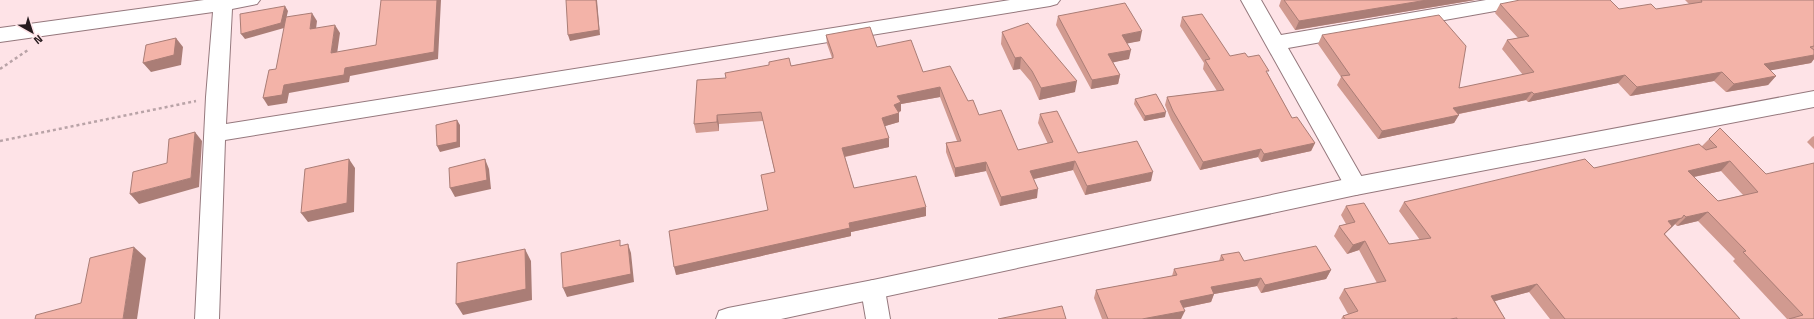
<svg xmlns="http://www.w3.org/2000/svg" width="1814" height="319" font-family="'Titillium Web',sans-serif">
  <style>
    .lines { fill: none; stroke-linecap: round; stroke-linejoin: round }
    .minor-casing { stroke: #95787d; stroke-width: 2 }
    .secondary-casing { stroke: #95787d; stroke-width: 2 }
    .path { stroke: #b9a3a7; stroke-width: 2.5; stroke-dasharray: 3 3; stroke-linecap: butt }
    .minor { fill: #fff; fill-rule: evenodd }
    .secondary { fill: #fff; fill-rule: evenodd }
    .wall { fill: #d19a90; fill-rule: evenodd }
    .shaded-wall { fill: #aa7d76 }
    .building { fill: #f3b3a8; stroke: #aa7d76; fill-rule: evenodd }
  </style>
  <rect width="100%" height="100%" fill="#fee3e7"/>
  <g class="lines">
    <defs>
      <path id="minor" d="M 204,0 L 260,0 L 257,4 L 232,9 L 226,124 L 1010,0 L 1060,0 L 1057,4 L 1050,6 L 225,140 L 219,319 L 195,319 L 206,97 L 213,12 L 0,42 L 0,28 Z
        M 1241,0 L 1261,0 L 1281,35 L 1486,0 L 1533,0 L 1530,4 L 1523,6 L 1288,48 L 1367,186 L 1364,192 L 1356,195 L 1348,192 Z
        M 873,280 L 882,283 L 885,290 L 890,319 L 866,319 L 861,290 L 864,283 Z"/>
      <path id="secondary" d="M 1814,91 L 1814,107 L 1356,195 L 781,319 L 716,319 L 719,311 L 728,308 L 873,280 L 1356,177 Z"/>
    </defs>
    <use href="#minor" class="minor-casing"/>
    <use href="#secondary" class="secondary-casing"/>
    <path class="path" d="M 0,69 L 28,50
      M 0,141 L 196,101"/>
    <use href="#minor" class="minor"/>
    <use href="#secondary" class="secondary"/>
  </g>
  <path class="wall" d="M 1281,0 L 1475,0 L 1295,30 L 1279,6 Z
    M 1685,0 L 1814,0 L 1814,59 L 1811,63 L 1770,70 L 1776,76 L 1768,85 L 1726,92 L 1714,81 L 1630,96 L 1618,83 L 1528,102 L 1526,100 L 1459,114 L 1454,123 L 1378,139 L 1337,85 L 1341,77 L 1318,44 L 1322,35 L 1459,88 L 1523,75 L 1502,49 L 1507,40 L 1518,38 L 1495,13 L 1500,4 L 1619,9 L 1656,9 L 1689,4 Z
    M 1058,16 L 1140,41 L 1127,43 L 1129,59 L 1113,62 L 1120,75 L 1118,84 L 1091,89 L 1056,25 Z
    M 1182,17 L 1230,56 L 1248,57 L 1268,74 L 1292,118 L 1315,143 L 1311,151 L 1261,162 L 1258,157 L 1200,170 L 1171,120 L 1165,105 L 1167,97 L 1217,91 L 1203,69 L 1204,63 L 1180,26 Z
    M 1002,32 L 1075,92 L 1039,100 L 1031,82 L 1020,69 L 1013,70 L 1001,44 Z
    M 826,35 L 877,47 L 923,72 L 968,101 L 979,115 L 1018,150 L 1048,144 L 1038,123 L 1040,114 L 1078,153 L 1151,181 L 1085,195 L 1073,170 L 1034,179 L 1037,198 L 1000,206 L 986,171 L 955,177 L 946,152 L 946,143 L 957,141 L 940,97 L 901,104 L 901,111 L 899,112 L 899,122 L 885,126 L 889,147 L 845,157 L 854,188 L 926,216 L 851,232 L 851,236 L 676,275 L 768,210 L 775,173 L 763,121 L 719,124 L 719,131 L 696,133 L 694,124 L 726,78 L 832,58 L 827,44 Z
    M 1135,99 L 1165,117 L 1144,121 L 1134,104 Z
    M 1814,136 L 1814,149 L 1807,142 L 1812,137 Z
    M 1709,139 L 1766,174 L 1814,319 L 1787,319 L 1733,261 L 1735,259 L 1698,221 L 1677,226 L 1675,224 L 1665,234 L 1740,319 L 1550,319 L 1529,292 L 1495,301 L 1505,319 L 1341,319 L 1343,316 L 1348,314 L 1339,298 L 1344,289 L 1377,283 L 1359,250 L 1347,254 L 1334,236 L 1339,226 L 1346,224 L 1341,215 L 1346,206 L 1389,244 L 1420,240 L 1399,211 L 1404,202 L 1594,168 L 1702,146 ZM 1721,171 L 1743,195 L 1718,201 L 1694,177 Z
    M 1221,255 L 1244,261 L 1331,270 L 1326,279 L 1261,293 L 1257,286 L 1214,294 L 1211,302 L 1183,308 L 1181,319 L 1102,319 L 1094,298 L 1096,290 L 1172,276 L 1174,269 L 1219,261 Z"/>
  <path class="shaded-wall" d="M 437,0 L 441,0 L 438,59 L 350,76 L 349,82 L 289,93 L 287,103 L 268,106 L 263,98 L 284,85 L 345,68 Z
    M 596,0 L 597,0 L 600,35 L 570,41 L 568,35 Z
    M 1427,0 L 1475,0 L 1295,30 L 1299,21 Z
    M 285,6 L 288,11 L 284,28 L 245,39 L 241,34 Z
    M 312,13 L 317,21 L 315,37 L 310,29 Z
    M 335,25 L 340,33 L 336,61 L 331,53 Z
    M 1142,31 L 1140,41 L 1120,45 L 1122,35 Z
    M 176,38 L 183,47 L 181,65 L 151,72 L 143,63 Z
    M 1131,50 L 1129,59 L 1106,64 L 1108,54 Z
    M 1814,55 L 1814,59 L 1811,63 L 1756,73 L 1764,64 Z
    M 1021,57 L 1020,69 L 1013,70 L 1015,58 Z
    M 1722,72 L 1714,81 L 1630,96 L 1637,87 Z
    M 1120,75 L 1118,84 L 1091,89 L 1092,80 Z
    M 1625,75 L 1618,83 L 1528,102 L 1534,94 Z
    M 1776,76 L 1768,85 L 1726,92 L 1734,84 Z
    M 1077,81 L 1075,92 L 1039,100 L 1041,88 Z
    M 940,87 L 940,97 L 901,104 L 901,111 L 894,114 L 894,105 L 897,96 Z
    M 1532,92 L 1526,100 L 1448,116 L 1453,108 Z
    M 1166,112 L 1165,117 L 1144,121 L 1145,116 Z
    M 899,113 L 899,122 L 882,127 L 882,118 Z
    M 717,115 L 719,124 L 719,131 L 717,122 Z
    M 1459,115 L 1454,123 L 1378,139 L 1382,131 Z
    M 457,120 L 460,125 L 460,147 L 440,152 L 437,146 Z
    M 195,132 L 202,141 L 199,187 L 139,204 L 130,194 L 191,178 Z
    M 889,138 L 889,147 L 843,157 L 842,148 Z
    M 1315,143 L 1311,151 L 1261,162 L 1264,154 Z
    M 1261,149 L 1258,157 L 1200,170 L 1203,162 Z
    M 349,159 L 355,168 L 354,212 L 308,222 L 301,213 Z
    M 485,159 L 489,169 L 491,189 L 455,197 L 450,188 Z
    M 1075,161 L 1073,170 L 1029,180 L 1030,171 Z
    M 1730,161 L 1721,171 L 1679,180 L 1688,171 Z
    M 986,162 L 986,171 L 955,177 L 955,168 Z
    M 1153,172 L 1151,181 L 1085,195 L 1087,186 Z
    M 1038,189 L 1037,198 L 1000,206 L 1001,197 Z
    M 926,207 L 926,216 L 851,232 L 851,236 L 676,275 L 674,267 L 849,223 Z
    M 1708,212 L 1698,221 L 1677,226 L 1686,217 Z
    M 1684,215 L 1672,227 L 1663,235 L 1668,221 Z
    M 1365,241 L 1359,250 L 1347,254 L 1353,245 Z
    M 628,244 L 631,253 L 634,282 L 567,297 L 563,288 Z
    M 134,247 L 146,258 L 137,319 L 123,319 Z
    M 525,249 L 531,261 L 532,300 L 463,315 L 456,304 Z
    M 1331,270 L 1326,279 L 1261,293 L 1265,285 Z
    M 1261,278 L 1257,286 L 1214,294 L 1211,302 L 1177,309 L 1180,301 L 1211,287 Z
    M 1537,284 L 1529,292 L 1484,304 L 1491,296 Z
    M 1185,311 L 1181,319 L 1142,319 Z"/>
  <path class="building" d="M 381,0 L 437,0 L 434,52 L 345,68 L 344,75 L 284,85 L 282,95 L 263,98 L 269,70 L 276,69 L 286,17 L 312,13 L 310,29 L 335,25 L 331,53 L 376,45 Z
    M 566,0 L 596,0 L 599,30 L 568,35 Z
    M 1284,0 L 1427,0 L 1299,21 Z
    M 1520,0 L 1610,0 L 1619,9 L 1651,4 L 1656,9 L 1702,2 L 1701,0 L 1814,0 L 1814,46 L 1810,47 L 1814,50 L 1814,55 L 1764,64 L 1776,76 L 1734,84 L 1722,72 L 1637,87 L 1625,75 L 1534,94 L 1532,92 L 1453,108 L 1459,115 L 1382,131 L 1341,76 L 1350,75 L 1322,35 L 1439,15 L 1466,46 L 1459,88 L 1534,72 L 1507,40 L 1529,36 L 1500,4 Z
    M 1125,3 L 1142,31 L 1122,35 L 1131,50 L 1108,54 L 1120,75 L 1092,80 L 1058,16 Z
    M 285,6 L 281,23 L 241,34 L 240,14 Z
    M 1202,14 L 1230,56 L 1245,53 L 1248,57 L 1259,55 L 1269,71 L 1266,71 L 1292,118 L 1297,117 L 1315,143 L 1264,154 L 1261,149 L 1203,162 L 1173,111 L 1167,97 L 1224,90 L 1205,60 L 1210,59 L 1182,17 Z
    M 1028,23 L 1077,81 L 1041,88 L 1032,71 L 1021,57 L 1015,58 L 1002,32 Z
    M 870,27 L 877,47 L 911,40 L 923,72 L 950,66 L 968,101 L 973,100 L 979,115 L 1001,110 L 1018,150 L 1053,142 L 1040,114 L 1057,111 L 1078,153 L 1137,141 L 1153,172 L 1087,186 L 1075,161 L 1030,171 L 1038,189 L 1001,197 L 986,162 L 955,168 L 946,143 L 961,141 L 940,87 L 897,96 L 901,102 L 894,105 L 899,113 L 882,118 L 889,138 L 842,148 L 854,188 L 916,176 L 926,207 L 849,223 L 850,228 L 674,267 L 669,231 L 768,210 L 761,175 L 775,172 L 761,112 L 717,115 L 717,122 L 694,124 L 697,80 L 726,78 L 725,73 L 769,65 L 769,62 L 789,58 L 791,66 L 833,58 L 833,55 L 826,35 Z
    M 176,38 L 174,55 L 143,63 L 146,45 Z
    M 1156,94 L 1166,112 L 1145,116 L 1135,99 Z
    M 457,120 L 457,142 L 437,146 L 436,125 Z
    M 1720,128 L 1766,174 L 1814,163 L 1814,319 L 1789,319 L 1803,315 L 1743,252 L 1746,251 L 1708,212 L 1686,217 L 1684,215 L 1682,218 L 1668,221 L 1672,226 L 1664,234 L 1740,319 L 1565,319 L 1537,284 L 1491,296 L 1505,319 L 1457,319 L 1457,318 L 1450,319 L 1345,319 L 1343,316 L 1358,311 L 1344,289 L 1386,281 L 1365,241 L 1353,245 L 1339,226 L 1355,222 L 1346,206 L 1364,203 L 1389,244 L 1431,238 L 1404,202 L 1585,159 L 1594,168 L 1699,144 L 1706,150 L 1717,147 L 1709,139 ZM 1730,161 L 1758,192 L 1718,201 L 1688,171 Z
    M 195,132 L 191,178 L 130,194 L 133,172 L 167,163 L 169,139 Z
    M 349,159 L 347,203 L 301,213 L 305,169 Z
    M 485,159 L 487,180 L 450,188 L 449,168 Z
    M 620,240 L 620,246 L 628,244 L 631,274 L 563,288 L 561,253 Z
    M 1316,246 L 1331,270 L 1265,285 L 1261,278 L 1211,287 L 1214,294 L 1180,301 L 1185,311 L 1142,319 L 1108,319 L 1096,290 L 1177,275 L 1174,269 L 1224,260 L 1221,255 L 1239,252 L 1244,261 Z
    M 134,247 L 123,319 L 35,319 L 36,315 L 81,303 L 90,258 Z
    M 525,249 L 526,289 L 456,304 L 457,263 Z
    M 1062,306 L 1066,319 L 998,319 Z"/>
  <g transform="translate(32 32) rotate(141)" stroke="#fee3e7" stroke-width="3" paint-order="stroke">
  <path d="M0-3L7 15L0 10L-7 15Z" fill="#271b1e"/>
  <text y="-6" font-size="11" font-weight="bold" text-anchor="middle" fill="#271b1e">N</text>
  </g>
</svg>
